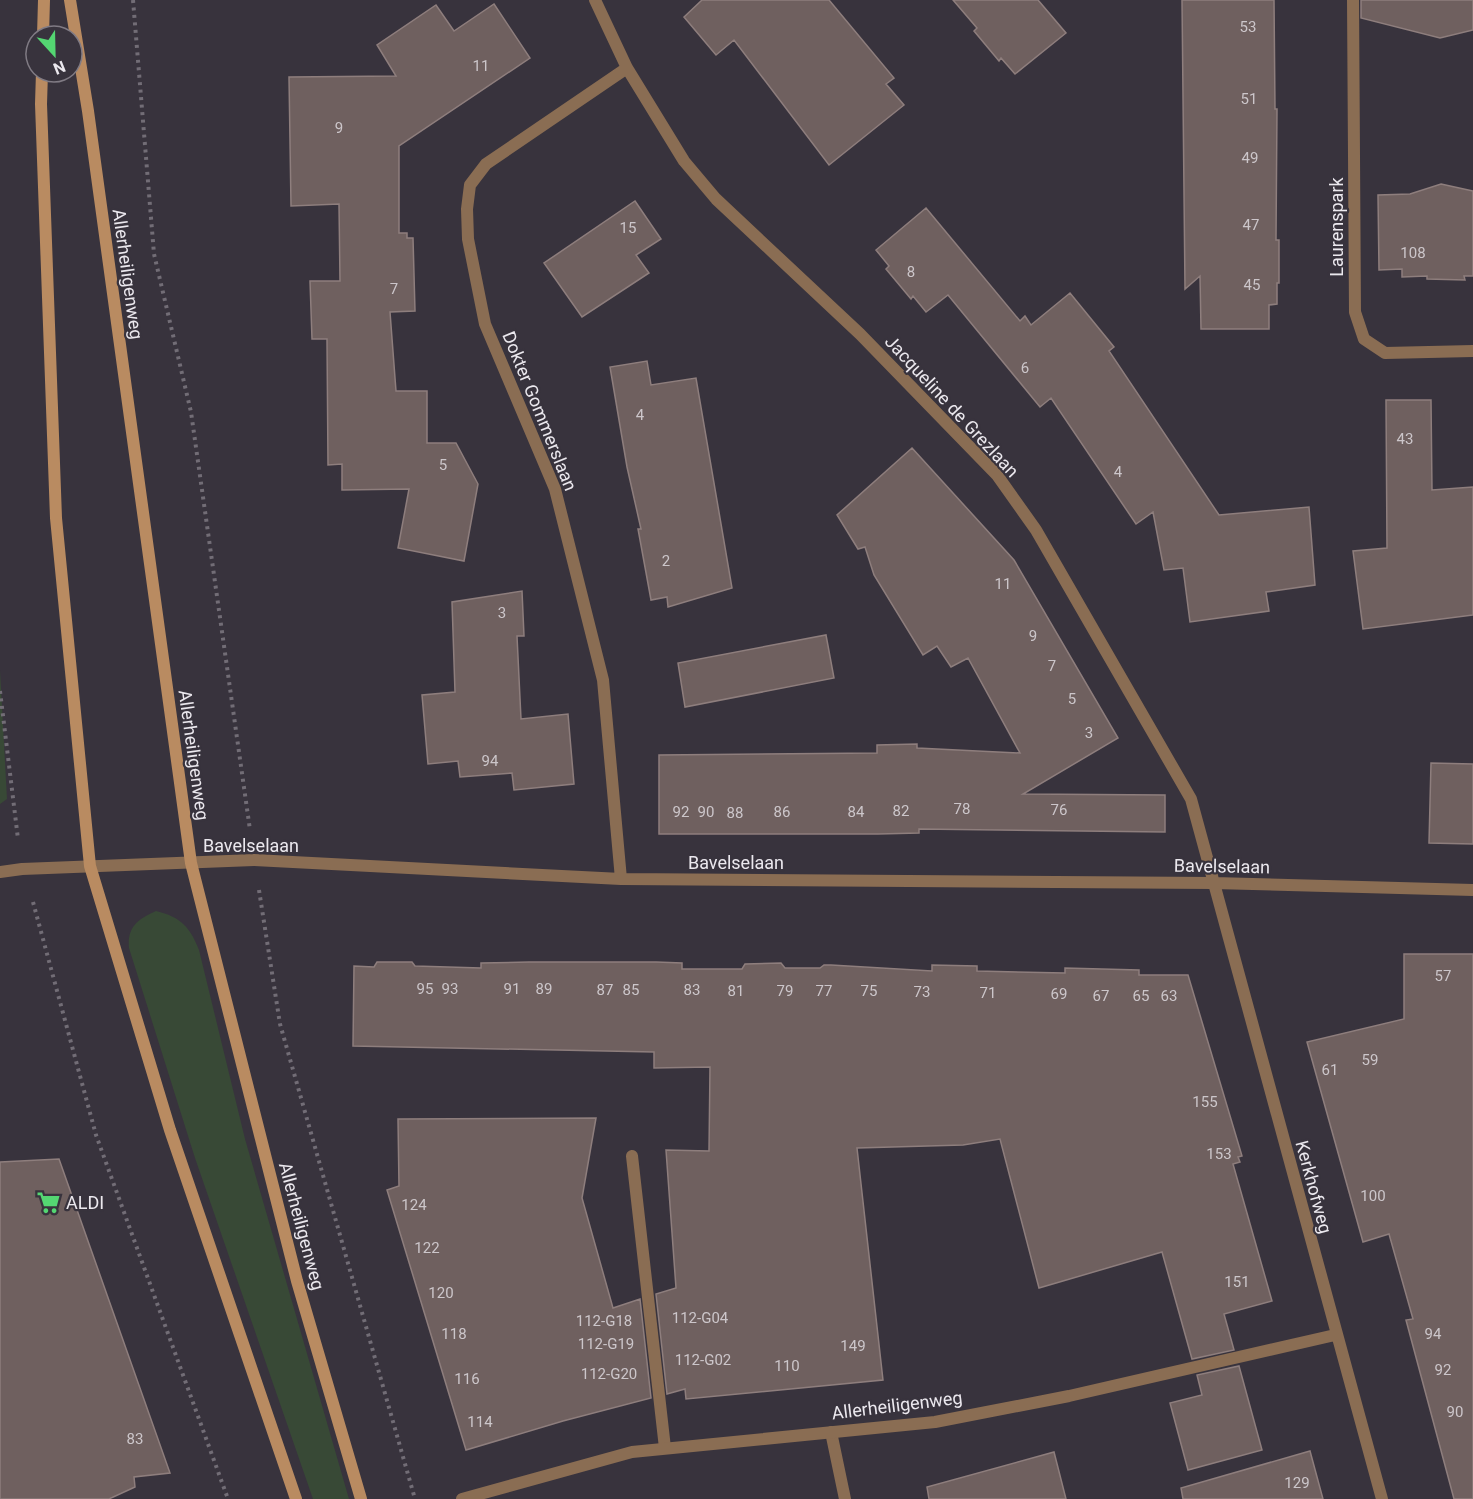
<svg xmlns="http://www.w3.org/2000/svg" width="1473" height="1499" font-family="Roboto,sans-serif">
  <style>
    .green { fill: #384936 }
    .building { fill: #6f605f; stroke: #8e7e7d; stroke-width: 1.5 }
    .lines { fill: none; stroke-linecap: round; stroke-linejoin: round }
    .path { stroke: #726d76; stroke-width: 4; stroke-dasharray: 3 4.5; stroke-linecap: butt }
    .service { stroke: #8a6d53; stroke-width: 12 }
    .minor { stroke: #8a6d53; stroke-width: 12 }
    .secondary { stroke: #b98b61; stroke-width: 12 }
    .labels { text-anchor: middle; dominant-baseline: central; stroke-width: 4.5; stroke-linejoin: round; paint-order: stroke }
    .number-label { font-size: 15px; fill: #ccc6ca }
    .street-label { font-size: 18px; fill: #ebe8ee; stroke: #38333d }
    .poi-label { font-size: 18px; fill: #ebe8ee; stroke: #38333d; text-anchor: start }
  </style>
  <rect width="100%" height="100%" fill="#38333d"/>
  <path class="green" d="M 0,670 L 7,799 L 0,804 Z
    M 156,911 C 181,917 190,927 199,950 L 245,1139 L 349,1499 L 313,1499 L 195,1158 L 129,948 C 127,927 138,919 156,911 Z"/>
  <path class="building" d="M 702,0 L 829,0 L 894,78 L 886,84 L 904,105 L 829,165 L 734,40 L 716,55 L 684,17 Z
    M 953,0 L 1038,0 L 1066,33 L 1015,74 L 1001,58 L 999,61 L 974,31 L 977,28 Z
    M 1182,0 L 1274,0 L 1275,109 L 1277,109 L 1276,240 L 1279,240 L 1279,283 L 1277,283 L 1277,304 L 1269,305 L 1269,329 L 1201,329 L 1200,276 L 1185,289 Z
    M 1361,0 L 1473,0 L 1473,30 L 1440,38 L 1361,18 Z
    M 494,4 L 530,58 L 399,146 L 399,233 L 407,233 L 407,238 L 413,238 L 415,311 L 390,312 L 396,391 L 427,391 L 427,443 L 456,443 L 478,484 L 464,561 L 398,548 L 409,489 L 342,490 L 342,464 L 328,465 L 327,339 L 312,339 L 310,281 L 340,281 L 339,204 L 291,206 L 289,77 L 396,76 L 377,45 L 436,5 L 454,31 Z
    M 1441,184 L 1473,191 L 1473,276 L 1464,276 L 1465,280 L 1427,279 L 1427,276 L 1402,277 L 1402,269 L 1379,270 L 1378,195 L 1410,194 Z
    M 635,201 L 661,239 L 636,255 L 649,273 L 582,317 L 544,263 Z
    M 926,208 L 1020,321 L 1025,316 L 1031,325 L 1070,293 L 1114,347 L 1109,351 L 1219,515 L 1309,507 L 1315,585 L 1266,592 L 1269,611 L 1190,622 L 1183,568 L 1164,570 L 1153,512 L 1136,524 L 1051,398 L 1040,407 L 948,295 L 926,312 L 913,296 L 911,299 L 886,269 L 889,266 L 876,250 Z
    M 647,361 L 651,385 L 696,378 L 732,588 L 668,607 L 667,597 L 651,600 L 638,529 L 641,529 L 627,467 L 610,367 Z
    M 1386,400 L 1431,400 L 1432,490 L 1473,487 L 1473,615 L 1363,629 L 1353,551 L 1387,548 Z
    M 912,448 L 1014,560 L 1118,738 L 1023,794 L 1165,795 L 1165,832 L 919,829 L 919,833 L 878,834 L 659,834 L 659,755 L 877,753 L 877,745 L 917,744 L 917,748 L 1020,753 L 968,658 L 951,667 L 937,646 L 923,655 L 874,575 L 865,547 L 858,549 L 837,515 Z
    M 522,591 L 524,636 L 517,636 L 521,719 L 568,714 L 574,784 L 514,790 L 512,773 L 460,777 L 458,761 L 428,764 L 422,695 L 455,692 L 452,602 Z
    M 826,635 L 834,678 L 685,707 L 678,663 Z
    M 1431,763 L 1473,764 L 1473,844 L 1429,843 Z
    M 1404,954 L 1473,954 L 1473,1499 L 1454,1499 L 1406,1320 L 1413,1319 L 1389,1234 L 1363,1242 L 1307,1042 L 1404,1019 Z
    M 377,962 L 412,962 L 415,966 L 481,968 L 481,963 L 529,962 L 656,962 L 682,963 L 682,969 L 742,969 L 745,964 L 781,963 L 785,968 L 820,968 L 824,965 L 831,965 L 932,971 L 932,965 L 977,966 L 977,971 L 1065,973 L 1065,968 L 1139,970 L 1139,975 L 1188,975 L 1242,1156 L 1238,1157 L 1240,1162 L 1233,1164 L 1272,1301 L 1224,1314 L 1234,1350 L 1192,1359 L 1162,1252 L 1039,1288 L 1000,1139 L 963,1145 L 857,1148 L 883,1380 L 686,1399 L 685,1389 L 667,1394 L 656,1294 L 676,1288 L 666,1150 L 709,1151 L 710,1067 L 654,1068 L 654,1052 L 353,1046 L 354,966 L 374,967 Z
    M 596,1118 L 582,1198 L 613,1308 L 640,1299 L 651,1398 L 563,1421 L 466,1450 L 387,1190 L 399,1186 L 398,1119 Z
    M 59,1159 L 170,1473 L 134,1477 L 135,1487 L 109,1499 L 0,1499 L 0,1162 Z
    M 1239,1366 L 1262,1450 L 1188,1470 L 1170,1403 L 1202,1395 L 1197,1375 Z
    M 1310,1451 L 1323,1499 L 1183,1499 L 1181,1488 Z
    M 1054,1452 L 1066,1499 L 929,1499 L 927,1487 Z"/>
  <g class="lines">
    <path class="path" d="M 133,0 L 154,254 L 191,412 L 250,830
      M 0,691 L 18,839
      M 259,890 L 280,1024 L 415,1499
      M 33,902 L 96,1135 L 228,1499"/>
    <path class="service" d="M 632,1156 L 665,1448
      M 831,1432 L 845,1499"/>
    <path class="minor" d="M 595,0 L 627,68 L 684,161 L 716,199 L 860,334 L 997,475 L 1036,530 L 1191,799 L 1382,1499
      M 1353,0 L 1355,312 L 1364,339 L 1385,353 L 1473,351
      M 0,872 L 22,869 L 254,860 L 621,879 L 1214,883 L 1473,890
      M 621,879 L 603,680 L 555,489 L 485,324 L 468,239 L 467,209 L 470,185 L 486,164 L 627,68
      M 462,1499 L 632,1452 L 935,1422 L 1069,1396 L 1335,1335"/>
    <path class="secondary" d="M 70,0 L 88,111 L 191,863 L 297,1281 L 361,1499
      M 43,36 L 44,0
      M 42,72 L 41,104 L 56,518 L 90,866 L 170,1130 L 296,1499"/>
  </g>
  <defs>
    <symbol id="supermarket-bare" viewBox="-9 -9 18 18"><path d="M-6-5.5h2.5l.6 2H6L4.5 2H-2.5L-4.4-4H-6ZM-1.5 3.2a1.3 1.3 0 1 0 .1 0ZM3 3.2a1.3 1.3 0 1 0 .1 0Z" fill="#54d672" stroke="#38333d" stroke-width="2.5" paint-order="stroke"/></symbol>
  </defs>
  <g fill-rule="evenodd">
    <use href="#supermarket-bare" x="32" y="1186" width="33" height="33"/>
  </g>
  <g class="labels">
    <g class="number-label">
      <text x="1248" y="27">53</text>
      <text x="481" y="66">11</text>
      <text x="1249" y="99">51</text>
      <text x="339" y="128">9</text>
      <text x="1250" y="158">49</text>
      <text x="1251" y="225">47</text>
      <text x="628" y="228">15</text>
      <text x="1413" y="253">108</text>
      <text x="911" y="272">8</text>
      <text x="1252" y="285">45</text>
      <text x="394" y="289">7</text>
      <text x="1025" y="368">6</text>
      <text x="640" y="415">4</text>
      <text x="1405" y="439">43</text>
      <text x="443" y="465">5</text>
      <text x="1118" y="472">4</text>
      <text x="666" y="561">2</text>
      <text x="1003" y="584">11</text>
      <text x="502" y="613">3</text>
      <text x="1033" y="636">9</text>
      <text x="1052" y="666">7</text>
      <text x="1072" y="699">5</text>
      <text x="1089" y="733">3</text>
      <text x="490" y="761">94</text>
      <text x="962" y="809">78</text>
      <text x="1059" y="810">76</text>
      <text x="901" y="811">82</text>
      <text x="681" y="812">92</text>
      <text x="706" y="812">90</text>
      <text x="782" y="812">86</text>
      <text x="856" y="812">84</text>
      <text x="735" y="813">88</text>
      <text x="1443" y="976">57</text>
      <text x="425" y="989">95</text>
      <text x="450" y="989">93</text>
      <text x="512" y="989">91</text>
      <text x="544" y="989">89</text>
      <text x="605" y="990">87</text>
      <text x="631" y="990">85</text>
      <text x="692" y="990">83</text>
      <text x="736" y="991">81</text>
      <text x="785" y="991">79</text>
      <text x="824" y="991">77</text>
      <text x="869" y="991">75</text>
      <text x="922" y="992">73</text>
      <text x="988" y="993">71</text>
      <text x="1059" y="994">69</text>
      <text x="1101" y="996">67</text>
      <text x="1141" y="996">65</text>
      <text x="1169" y="996">63</text>
      <text x="1370" y="1060">59</text>
      <text x="1330" y="1070">61</text>
      <text x="1205" y="1102">155</text>
      <text x="1219" y="1154">153</text>
      <text x="1373" y="1196">100</text>
      <text x="414" y="1205">124</text>
      <text x="427" y="1248">122</text>
      <text x="1237" y="1282">151</text>
      <text x="441" y="1293">120</text>
      <text x="700" y="1318">112-G04</text>
      <text x="604" y="1321">112-G18</text>
      <text x="454" y="1334">118</text>
      <text x="1433" y="1334">94</text>
      <text x="606" y="1344">112-G19</text>
      <text x="853" y="1346">149</text>
      <text x="703" y="1360">112-G02</text>
      <text x="787" y="1366">110</text>
      <text x="1443" y="1370">92</text>
      <text x="609" y="1374">112-G20</text>
      <text x="467" y="1379">116</text>
      <text x="1455" y="1412">90</text>
      <text x="480" y="1422">114</text>
      <text x="135" y="1439">83</text>
      <text x="1297" y="1483">129</text>
    </g>
    <g class="street-label">
      <text transform="translate(1336 227) rotate(-90)">Laurenspark</text>
      <text transform="translate(128 274) rotate(82)">Allerheiligenweg</text>
      <text transform="translate(952 406) rotate(47)">Jacqueline de Grezlaan</text>
      <text transform="translate(540 411) rotate(68)">Dokter Gommerslaan</text>
      <text transform="translate(194 755) rotate(82)">Allerheiligenweg</text>
      <text x="251" y="845">Bavelselaan</text>
      <text x="736" y="862">Bavelselaan</text>
      <text transform="translate(1222 866) rotate(1)">Bavelselaan</text>
      <text transform="translate(1314 1187) rotate(75)">Kerkhofweg</text>
      <text transform="translate(302 1226) rotate(75)">Allerheiligenweg</text>
      <text transform="translate(897 1405) rotate(-7)">Allerheiligenweg</text>
    </g>
    <g class="poi-label">
      <text x="66" y="1202">ALDI</text>
    </g>
  </g>
  <g transform="translate(54 54) rotate(158)"><circle r="28" fill="#38333d" stroke="#807b84" stroke-width="1.5"/>
  <path d="M0-4.5L10 22L0 15L-10 22Z" fill="#54d672"/>
  <text y="-9" font-size="16" font-weight="bold" text-anchor="middle" fill="#ebe8ee">N</text>
  </g>
</svg>
